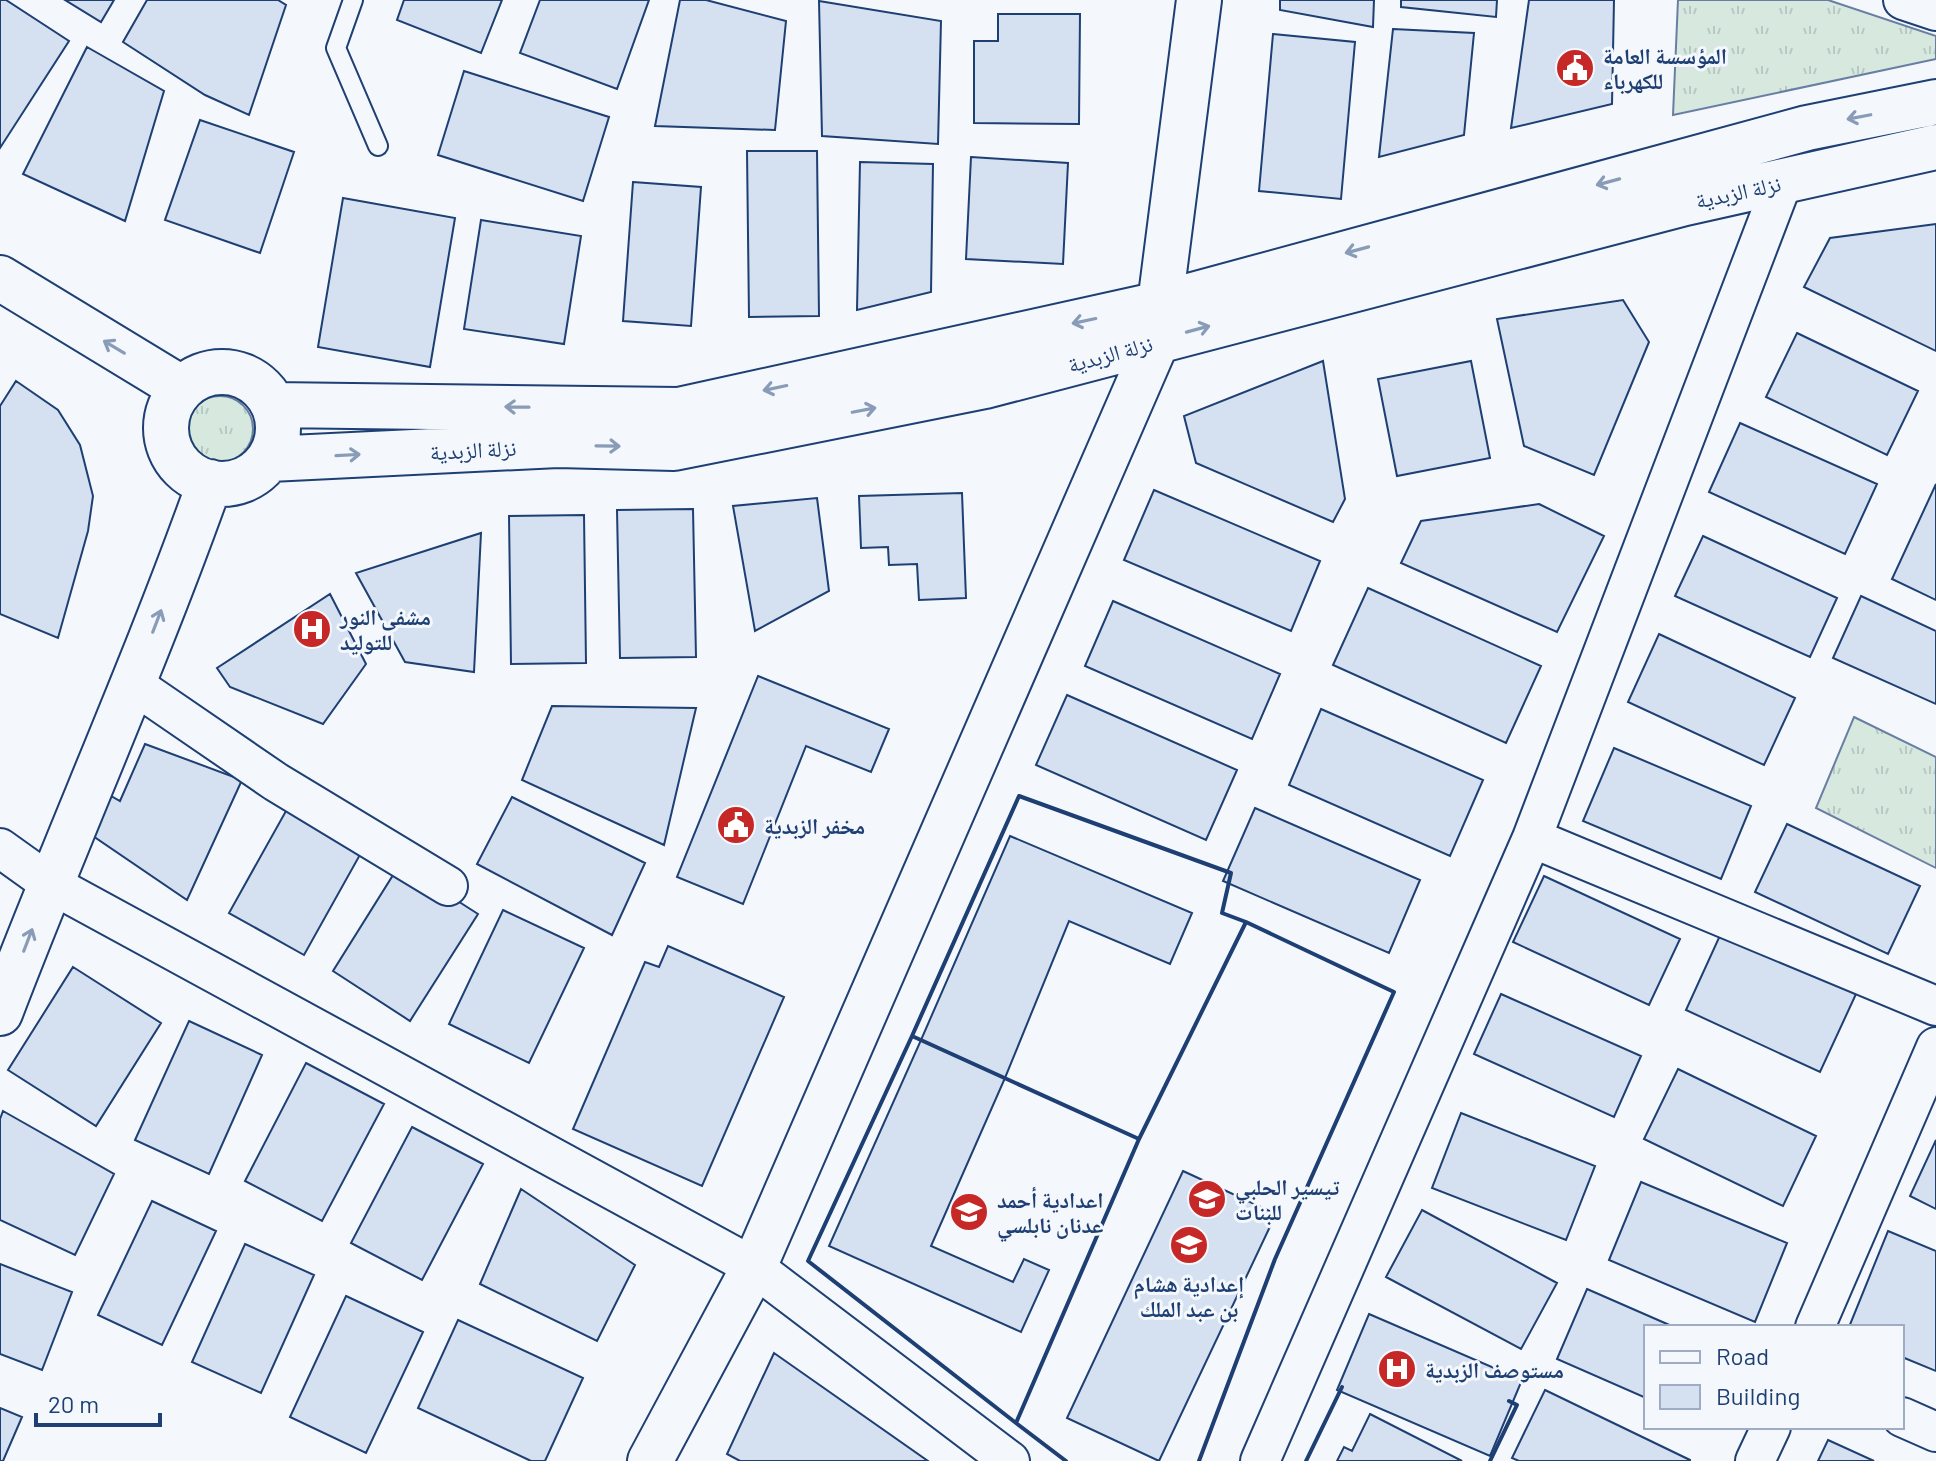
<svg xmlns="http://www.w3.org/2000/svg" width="1936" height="1461" font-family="Barlow,'Noto Naskh Arabic',sans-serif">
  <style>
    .grass { fill: url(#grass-tufts); stroke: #687fa3; stroke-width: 2 }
    .building { fill: #d5e0f0; stroke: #1d3f73; stroke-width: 2 }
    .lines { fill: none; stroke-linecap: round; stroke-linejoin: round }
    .lane-casing { stroke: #1d3f73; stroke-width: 22 }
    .street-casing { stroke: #1d3f73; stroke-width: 42 }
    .secondary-casing { stroke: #1d3f73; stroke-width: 48 }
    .lane { stroke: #f4f7fb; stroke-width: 18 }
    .street { stroke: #f4f7fb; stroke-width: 38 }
    .secondary { stroke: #f4f7fb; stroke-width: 44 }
    .wall { stroke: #1d3f73; stroke-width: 4 }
    .oneway { stroke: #889bb7 }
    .labels { text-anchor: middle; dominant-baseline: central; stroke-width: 6; stroke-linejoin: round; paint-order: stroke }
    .poi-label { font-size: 22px; font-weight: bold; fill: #1d3f73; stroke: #f4f7fb; text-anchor: start }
    .street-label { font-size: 22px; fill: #1d3f73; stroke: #f4f7fb }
  </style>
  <defs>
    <pattern id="grass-tufts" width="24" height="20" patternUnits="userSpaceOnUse" patternTransform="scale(2)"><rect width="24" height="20" fill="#d7e8df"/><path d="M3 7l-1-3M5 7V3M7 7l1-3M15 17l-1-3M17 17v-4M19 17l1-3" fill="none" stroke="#b8c8c3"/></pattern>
  </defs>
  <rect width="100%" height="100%" fill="#f4f7fb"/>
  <path class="grass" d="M 1678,0 L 1828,0 L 1936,36 L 1936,59 L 1673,115 Z
    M187 429a33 33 0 1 1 66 0a33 33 0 1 1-66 0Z
    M 1854,717 L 1936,757 L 1936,868 L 1816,808 Z"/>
  <path class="building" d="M 0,0 L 6,0 L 69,41 L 0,148 Z
    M 65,0 L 114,0 L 101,22 Z
    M 147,0 L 278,0 L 286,5 L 249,115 L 205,95 L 123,42 Z
    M 404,0 L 502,0 L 481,53 L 397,20 Z
    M 540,0 L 649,0 L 617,89 L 520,53 Z
    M 680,0 L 706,0 L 786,21 L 775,130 L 655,126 Z
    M 1280,0 L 1374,0 L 1373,27 L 1280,10 Z
    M 1401,0 L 1497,0 L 1496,17 L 1401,7 Z
    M 1529,0 L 1614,0 L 1612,104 L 1511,128 Z
    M 819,1 L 941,21 L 938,144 L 822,136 Z
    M 998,14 L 1080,14 L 1079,124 L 974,123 L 974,41 L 998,41 Z
    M 1393,29 L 1474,33 L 1464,135 L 1379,157 Z
    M 1273,34 L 1355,42 L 1341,199 L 1259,191 Z
    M 87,47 L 164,91 L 125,221 L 23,174 Z
    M 464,71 L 609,117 L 583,201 L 438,155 Z
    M 200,120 L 294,152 L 260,253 L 165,220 Z
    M 747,151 L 817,151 L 819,316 L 749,317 Z
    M 971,157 L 1068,163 L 1063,264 L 966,259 Z
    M 860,162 L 933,164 L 931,292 L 857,310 Z
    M 633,182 L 701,187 L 691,326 L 623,321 Z
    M 343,198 L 455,218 L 430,367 L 318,347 Z
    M 481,220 L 581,236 L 564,344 L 464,329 Z
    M 1936,224 L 1936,351 L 1804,287 L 1830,238 Z
    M 1623,300 L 1649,342 L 1594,475 L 1524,446 L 1497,319 Z
    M 1797,333 L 1918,391 L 1887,455 L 1766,397 Z
    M 1323,361 L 1345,499 L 1333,522 L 1196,463 L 1184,416 Z
    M 1471,361 L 1490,458 L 1397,476 L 1378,379 Z
    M 16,381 L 58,410 L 80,445 L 93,496 L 88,531 L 58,638 L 0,614 L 0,406 Z
    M 1740,423 L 1877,484 L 1845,554 L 1709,492 Z
    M 1936,484 L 1936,600 L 1892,579 Z
    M 1154,490 L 1320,561 L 1291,631 L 1124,560 Z
    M 962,493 L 966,598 L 919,600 L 917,564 L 889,565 L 888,547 L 861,548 L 859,496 Z
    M 817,498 L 829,591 L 755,631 L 733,506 Z
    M 1539,504 L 1604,536 L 1557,632 L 1401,563 L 1421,521 Z
    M 693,509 L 696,657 L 620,658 L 617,510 Z
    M 584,515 L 586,663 L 511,664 L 509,516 Z
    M 481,533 L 474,672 L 405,662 L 356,573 Z
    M 1703,536 L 1837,598 L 1810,657 L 1675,596 Z
    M 1368,588 L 1541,666 L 1506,743 L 1333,665 Z
    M 330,594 L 366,664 L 323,724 L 230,687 L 217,668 Z
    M 1861,596 L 1936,631 L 1936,704 L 1833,658 Z
    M 1113,601 L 1280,674 L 1252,739 L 1085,666 Z
    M 1659,634 L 1795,698 L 1764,765 L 1628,702 Z
    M 758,676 L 889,729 L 871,772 L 806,746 L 743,904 L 677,877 Z
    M 1067,695 L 1237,770 L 1206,840 L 1036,765 Z
    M 552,706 L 696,708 L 664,845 L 522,780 Z
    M 1321,709 L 1483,780 L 1450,856 L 1289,785 Z
    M 145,744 L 242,780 L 187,900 L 93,836 L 104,792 L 120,801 Z
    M 1614,748 L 1751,806 L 1721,879 L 1583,821 Z
    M 512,797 L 645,863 L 612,935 L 477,864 Z
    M 291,802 L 366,844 L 304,955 L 229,913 Z
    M 1255,808 L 1420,880 L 1389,953 L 1223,881 Z
    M 1787,824 L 1920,886 L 1888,954 L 1755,892 Z
    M 1010,836 L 1192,913 L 1170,964 L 1069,921 L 1005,1078 L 921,1040 Z
    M 400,864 L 478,914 L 410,1021 L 333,971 Z
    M 1544,876 L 1680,939 L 1649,1005 L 1513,942 Z
    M 503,910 L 584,948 L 529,1063 L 449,1024 Z
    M 1722,931 L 1856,994 L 1820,1072 L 1686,1010 Z
    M 668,946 L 784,997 L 702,1186 L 573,1129 L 645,962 L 659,967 Z
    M 73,967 L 161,1023 L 96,1126 L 8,1070 Z
    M 1501,994 L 1641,1056 L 1614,1117 L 1474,1054 Z
    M 189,1021 L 262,1055 L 209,1174 L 135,1140 Z
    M 921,1040 L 1005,1078 L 931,1246 L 1013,1282 L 1024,1259 L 1049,1270 L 1021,1332 L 829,1246 Z
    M 306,1063 L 384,1104 L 322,1221 L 245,1181 Z
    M 1678,1069 L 1816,1136 L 1783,1206 L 1644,1139 Z
    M 3,1111 L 114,1174 L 75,1255 L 0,1220 L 0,1119 Z
    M 1461,1113 L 1595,1166 L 1566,1240 L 1432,1188 Z
    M 412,1127 L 483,1164 L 422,1280 L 351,1243 Z
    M 1936,1140 L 1936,1209 L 1910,1196 Z
    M 1183,1171 L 1276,1214 L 1159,1461 L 1067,1418 Z
    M 1641,1182 L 1787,1243 L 1755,1322 L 1609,1260 Z
    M 521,1189 L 635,1265 L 597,1341 L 480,1284 Z
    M 152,1201 L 216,1231 L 162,1345 L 98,1315 Z
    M 1422,1210 L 1557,1283 L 1521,1349 L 1386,1277 Z
    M 1888,1231 L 1936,1251 L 1936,1371 L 1902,1357 L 1902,1327 L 1849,1327 Z
    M 245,1244 L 314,1275 L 261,1393 L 192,1362 Z
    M 0,1264 L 72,1292 L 42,1370 L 0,1354 Z
    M 1587,1289 L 1674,1327 L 1646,1327 L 1646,1398 L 1557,1359 Z
    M 346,1296 L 423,1332 L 366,1453 L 290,1417 Z
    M 1369,1314 L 1522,1380 L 1490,1456 L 1337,1390 Z
    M 458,1320 L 583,1378 L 545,1461 L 531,1461 L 418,1408 Z
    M 774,1353 L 928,1461 L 740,1461 L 727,1454 Z
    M 1545,1390 L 1690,1460 L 1690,1461 L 1519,1461 L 1512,1458 Z
    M 0,1408 L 22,1417 L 3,1461 L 0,1461 Z
    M 1370,1414 L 1462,1461 L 1337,1461 L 1344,1447 L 1352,1451 Z
    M 1828,1440 L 1874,1461 L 1818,1461 Z"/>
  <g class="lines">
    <defs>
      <path id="lane" d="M 353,0 L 336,48 L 378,146"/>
      <path id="street" d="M 1903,0 L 1936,11
        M 133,684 L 276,782 L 448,886
        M 1532,838 L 1936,1006
        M 0,848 L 49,883 L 754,1267 L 1010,1461
        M 1815,1327 L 1936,1047
        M 1902,1417 L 1936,1432
        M 1260,1461 L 1532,838 L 1783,181
        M 1755,1461 L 1771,1427"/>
      <path id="secondary" d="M 0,278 L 181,388
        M 1160,304 L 1199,0
        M166 428a56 56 0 1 1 112 0a56 56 0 1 1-112 0Z
        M 273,405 L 679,410 L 1160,304 L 1807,128 L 1936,102
        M 270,459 L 558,445 L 674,448 L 985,386 L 1685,203 L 1936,147
        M 0,1013 C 68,835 146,662 210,482
        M 650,1461 L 754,1267 L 1157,341"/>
    </defs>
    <use href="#lane" class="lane-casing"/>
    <use href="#street" class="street-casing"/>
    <use href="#secondary" class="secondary-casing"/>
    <use href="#lane" class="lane"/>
    <use href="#street" class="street"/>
    <use href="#secondary" class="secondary"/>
    <path class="wall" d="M 1019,796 L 1231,873 L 1222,913 L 1246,922 L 1139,1139 L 912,1036 Z
      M 912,1036 L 1139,1139 L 1016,1423 L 808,1261 Z
      M 1066,1461 L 1016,1423 L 1139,1139 L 1246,922 L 1394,992 L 1275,1259 L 1199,1461
      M 1306,1461 L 1342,1387
      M 1490,1461 L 1517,1405 L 1509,1401"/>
  </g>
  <defs><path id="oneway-shaft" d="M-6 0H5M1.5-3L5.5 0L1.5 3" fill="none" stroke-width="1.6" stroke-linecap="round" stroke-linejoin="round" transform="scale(2)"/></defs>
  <g class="oneway">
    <use href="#oneway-shaft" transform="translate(1859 117) rotate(169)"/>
    <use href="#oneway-shaft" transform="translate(1608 182) rotate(165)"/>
    <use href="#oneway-shaft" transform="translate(1357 250) rotate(165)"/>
    <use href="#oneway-shaft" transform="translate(1084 321) rotate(168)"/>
    <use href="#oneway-shaft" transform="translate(1198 329) rotate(-15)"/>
    <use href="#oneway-shaft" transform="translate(114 347) rotate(-149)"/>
    <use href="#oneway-shaft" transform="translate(775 388) rotate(168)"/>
    <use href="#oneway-shaft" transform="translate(517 407) rotate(-179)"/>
    <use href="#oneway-shaft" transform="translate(864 410) rotate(-11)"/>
    <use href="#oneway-shaft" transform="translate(608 446) rotate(1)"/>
    <use href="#oneway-shaft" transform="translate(348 455) rotate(-3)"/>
    <use href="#oneway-shaft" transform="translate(157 621) rotate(-69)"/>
    <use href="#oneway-shaft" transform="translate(28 940) rotate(-69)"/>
  </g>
  <defs>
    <symbol id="civic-disc" viewBox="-11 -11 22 22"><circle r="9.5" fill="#c62828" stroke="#f4f7fb"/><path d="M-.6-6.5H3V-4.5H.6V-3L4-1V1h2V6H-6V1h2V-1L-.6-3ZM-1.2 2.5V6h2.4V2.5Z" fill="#fff"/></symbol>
    <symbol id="hospital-disc" viewBox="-11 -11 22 22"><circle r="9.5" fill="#c62828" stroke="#f4f7fb"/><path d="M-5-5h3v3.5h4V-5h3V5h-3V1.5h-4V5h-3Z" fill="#fff"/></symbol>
    <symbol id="school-disc" viewBox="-11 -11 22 22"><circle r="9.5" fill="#c62828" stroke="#f4f7fb"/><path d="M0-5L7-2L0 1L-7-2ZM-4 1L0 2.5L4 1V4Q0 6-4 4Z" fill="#fff"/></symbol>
  </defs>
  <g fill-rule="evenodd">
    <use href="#civic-disc" x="1553" y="46" width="44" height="44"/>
    <use href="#hospital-disc" x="290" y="607" width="44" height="44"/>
    <use href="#civic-disc" x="714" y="803" width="44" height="44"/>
    <use href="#school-disc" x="1185" y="1177" width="44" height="44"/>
    <use href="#school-disc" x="947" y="1190" width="44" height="44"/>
    <use href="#school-disc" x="1167" y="1223" width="44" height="44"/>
    <use href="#hospital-disc" x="1375" y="1347" width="44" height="44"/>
  </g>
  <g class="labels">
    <g class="poi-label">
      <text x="1603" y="55">المؤسسة العامة<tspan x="1603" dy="25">للكهرباء</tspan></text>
      <text x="340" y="616">مشفى النور<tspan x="340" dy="25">للتوليد</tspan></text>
      <text x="764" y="825">مخفر الزبدية</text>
      <text x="1235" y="1186">تيسير الحلبي<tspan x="1235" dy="25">للبنات</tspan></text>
      <text x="997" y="1199">اعدادية أحمد<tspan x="997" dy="25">عدنان نابلسي</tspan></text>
      <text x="1189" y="1283" text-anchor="middle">إعدادية هشام<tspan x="1189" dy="25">بن عبد الملك</tspan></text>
      <text x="1425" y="1369">مستوصف الزبدية</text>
    </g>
    <g class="street-label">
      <text transform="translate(1738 191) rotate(-12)">نزلة الزبدية</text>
      <text transform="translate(1110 353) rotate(-15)">نزلة الزبدية</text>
      <text transform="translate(473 449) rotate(-3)">نزلة الزبدية</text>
    </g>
  </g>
  <rect x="1644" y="1325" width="260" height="104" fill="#f4f7fb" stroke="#9eadc5" stroke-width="2"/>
  <rect x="1660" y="1351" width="40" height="12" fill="#f4f7fb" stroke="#9eadc5" stroke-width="2"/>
  <text x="1716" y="1365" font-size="24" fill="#1d3f73">Road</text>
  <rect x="1660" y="1385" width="40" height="24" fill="#d5e0f0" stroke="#9eadc5" stroke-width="2"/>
  <text x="1716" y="1405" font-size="24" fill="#1d3f73">Building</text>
  <path d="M36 1413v12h124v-12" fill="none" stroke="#1d3f73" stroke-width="4"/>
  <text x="48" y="1413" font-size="24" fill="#1d3f73" stroke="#f4f7fb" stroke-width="6" paint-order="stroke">20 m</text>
</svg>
